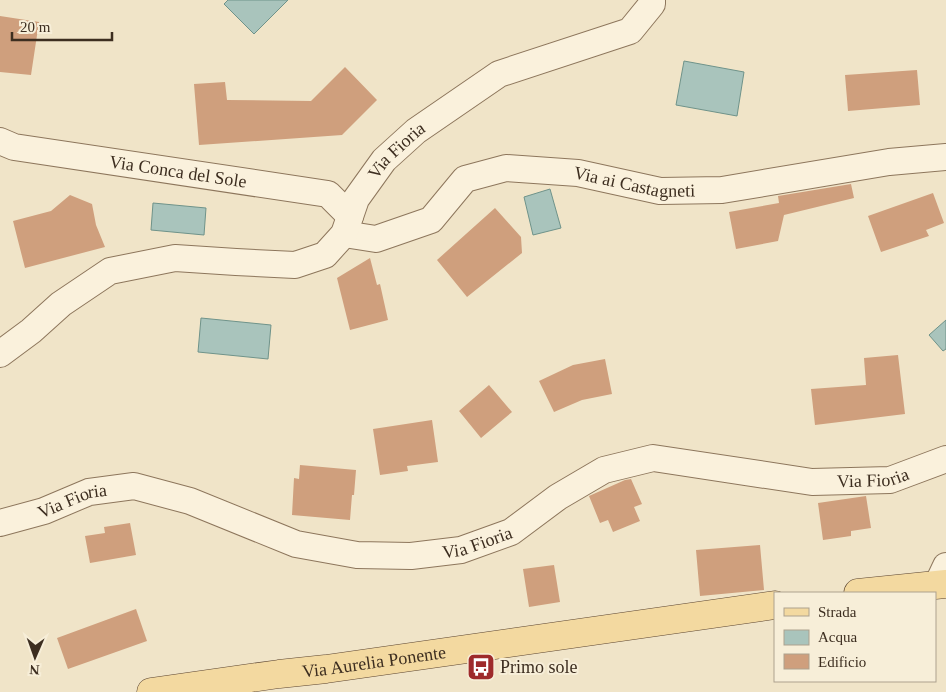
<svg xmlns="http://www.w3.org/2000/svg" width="946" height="692" font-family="'Times New Roman',serif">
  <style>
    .water { fill: #a9c4bc; stroke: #6f938a }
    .building { fill: #cf9f7d }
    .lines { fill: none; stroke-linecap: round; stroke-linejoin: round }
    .minor-casing { stroke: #8d765c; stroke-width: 28 }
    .primary-casing { stroke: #5b4430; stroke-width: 29 }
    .minor { stroke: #faf1dc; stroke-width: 26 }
    .primary { stroke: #f3d9a0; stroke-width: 28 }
    .labels { text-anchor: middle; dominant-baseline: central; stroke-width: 4; stroke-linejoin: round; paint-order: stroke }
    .street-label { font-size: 18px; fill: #3d2e20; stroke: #f7eed8 }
    .poi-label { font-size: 18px; fill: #3d2e20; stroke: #f7eed8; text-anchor: start }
  </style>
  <rect width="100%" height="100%" fill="#f0e4c8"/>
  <path class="water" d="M 228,0 L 288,0 L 254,34 L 224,4 Z
    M 684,61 L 744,72 L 737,116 L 676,105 Z
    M 550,189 L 561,228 L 533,235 L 524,197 Z
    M 153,203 L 206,208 L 204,235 L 151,230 Z
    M 201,318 L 271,325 L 268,359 L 198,352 Z
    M 946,320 L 946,349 L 943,351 L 929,335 Z"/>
  <path class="building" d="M 0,16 L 39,22 L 31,75 L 0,72 Z
    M 345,67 L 377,100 L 342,135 L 199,145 L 194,84 L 225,82 L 227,100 L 311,101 Z
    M 917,70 L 920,105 L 848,111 L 845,75 Z
    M 851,184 L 854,198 L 784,215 L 778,241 L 736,249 L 729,212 L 779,203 L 778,196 Z
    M 933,193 L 944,223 L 926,230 L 929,236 L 881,252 L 868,216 Z
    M 70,195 L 92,204 L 96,225 L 105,247 L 25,268 L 13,221 L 51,211 Z
    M 495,208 L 521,237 L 522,253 L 467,297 L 437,260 Z
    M 370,258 L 377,285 L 380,284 L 388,320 L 350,330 L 337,278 Z
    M 898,355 L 905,414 L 815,425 L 811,389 L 866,385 L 864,358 Z
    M 605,359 L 612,394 L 582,400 L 554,412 L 539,381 L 573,365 Z
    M 489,385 L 512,412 L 481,438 L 459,411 Z
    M 432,420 L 438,462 L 407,466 L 408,471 L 380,475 L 373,429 Z
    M 300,465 L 356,470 L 354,495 L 352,495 L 350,520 L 292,515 L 294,478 L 299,479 Z
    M 631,479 L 642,504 L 634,507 L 640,521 L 613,532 L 608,520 L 600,523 L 589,496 L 625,480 Z
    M 866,496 L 871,528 L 851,531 L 851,536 L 823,540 L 818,503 Z
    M 130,523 L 136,555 L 90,563 L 85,536 L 105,533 L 104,527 Z
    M 760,545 L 764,590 L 700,596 L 696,550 Z
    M 554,565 L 560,602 L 529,607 L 523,569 Z
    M 136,609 L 147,641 L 68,669 L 57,638 Z"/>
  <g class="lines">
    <defs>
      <g id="minor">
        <path id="s1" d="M 0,141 L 14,147 L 328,194 L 350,216"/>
        <path id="s2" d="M 344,234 L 376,239 L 431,220 L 465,179 L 506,168 L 578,173 L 660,191 L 722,190 L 889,162 L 946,157"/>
        <path id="s3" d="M 0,354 L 31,331 L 61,304 L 110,271 L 175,258 L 236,262 L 295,265 L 325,255 L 344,234 L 356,199 L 384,160 L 416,131 L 499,74 L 630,31 L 652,4 L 652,0"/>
        <path id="s4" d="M 0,523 L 44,511 L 89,492 L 134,486 L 190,501 L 296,544 L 357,555 L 411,556 L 461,550 L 511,532 L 558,497 L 604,470 L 653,458 L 812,482 L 890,480 L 946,459"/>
        <path d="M 937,585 L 946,566"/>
      </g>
      <g id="primary">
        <path d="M 858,593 L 946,584"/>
        <path id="s5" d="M 151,692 L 279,674 L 326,669 L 775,605"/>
      </g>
    </defs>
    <use href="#minor" class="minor-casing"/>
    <use href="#primary" class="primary-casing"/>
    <use href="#minor" class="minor"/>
    <use href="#primary" class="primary"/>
  </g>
  <defs>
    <symbol id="bus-square" viewBox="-11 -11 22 22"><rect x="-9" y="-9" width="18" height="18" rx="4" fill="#9e2a2b" stroke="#f7eed8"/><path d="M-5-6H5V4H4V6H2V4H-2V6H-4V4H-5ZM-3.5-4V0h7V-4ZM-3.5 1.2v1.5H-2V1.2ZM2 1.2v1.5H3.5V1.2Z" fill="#fff"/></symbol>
  </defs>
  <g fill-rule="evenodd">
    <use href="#bus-square" x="465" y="651" width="32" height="32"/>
  </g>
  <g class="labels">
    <g class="street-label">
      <text stroke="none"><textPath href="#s3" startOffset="485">Via Fioria</textPath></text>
      <text stroke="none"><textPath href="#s1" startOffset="181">Via Conca del Sole</textPath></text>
      <text stroke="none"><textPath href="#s2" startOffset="316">Via ai Castagneti</textPath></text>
      <text stroke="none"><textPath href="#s4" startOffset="916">Via Fioria</textPath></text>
      <text stroke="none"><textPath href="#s4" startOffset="76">Via Fioria</textPath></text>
      <text stroke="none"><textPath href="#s4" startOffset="496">Via Fioria</textPath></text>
      <text stroke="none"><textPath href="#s5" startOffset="225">Via Aurelia Ponente</textPath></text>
    </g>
    <g class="poi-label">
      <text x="500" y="667">Primo sole</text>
    </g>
  </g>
  <rect x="774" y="592" width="162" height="90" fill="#f7eed8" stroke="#ada18e"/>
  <rect x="784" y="608" width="25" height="8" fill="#f3d9a0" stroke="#ada18e"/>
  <text x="818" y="617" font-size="15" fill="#3d2e20">Strada</text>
  <rect x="784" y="630" width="25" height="15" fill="#a9c4bc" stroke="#ada18e"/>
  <text x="818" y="642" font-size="15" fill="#3d2e20">Acqua</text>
  <rect x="784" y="654" width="25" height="15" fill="#cf9f7d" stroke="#ada18e"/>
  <text x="818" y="667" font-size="15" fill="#3d2e20">Edificio</text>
  <g transform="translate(35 657) rotate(182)" stroke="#f7eed8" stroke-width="4" paint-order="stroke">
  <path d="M0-4L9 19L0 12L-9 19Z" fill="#3d2e20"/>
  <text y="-8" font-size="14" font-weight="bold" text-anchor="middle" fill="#3d2e20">N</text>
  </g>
  <path d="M12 32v8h100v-8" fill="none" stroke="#3d2e20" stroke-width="2.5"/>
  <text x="20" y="32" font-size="15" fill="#3d2e20" stroke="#f7eed8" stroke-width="4" paint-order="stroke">20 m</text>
</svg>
